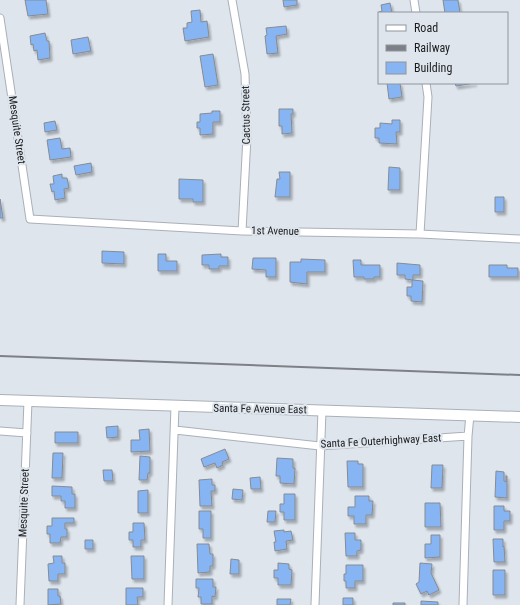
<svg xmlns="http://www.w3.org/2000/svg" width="520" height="605" font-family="'Roboto Condensed',sans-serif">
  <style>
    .building { fill: #87b5f3; stroke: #858b93; filter: url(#shadow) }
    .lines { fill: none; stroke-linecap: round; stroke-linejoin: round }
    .street-casing { stroke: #aab0b8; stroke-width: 9 }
    .secondary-casing { stroke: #aab0b8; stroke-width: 12 }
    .street { stroke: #fff; stroke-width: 7 }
    .secondary { stroke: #fff; stroke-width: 10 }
    .rail { stroke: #7d8187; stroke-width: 2 }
    .labels { text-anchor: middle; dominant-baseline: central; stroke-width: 4; stroke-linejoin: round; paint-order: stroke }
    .street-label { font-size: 11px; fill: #1a1c1f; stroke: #dee5ed }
  </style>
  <defs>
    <filter id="shadow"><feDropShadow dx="2" dy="3" stdDeviation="1" flood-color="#0004"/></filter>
  </defs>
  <rect width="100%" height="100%" fill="#dee5ed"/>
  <path class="building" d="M 25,0 L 46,0 L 48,14 L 28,16 Z
    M 283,0 L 297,0 L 297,5 L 284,7 Z
    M 443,0 L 458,0 L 460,13 L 445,13 Z
    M 390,3 L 392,13 L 380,13 L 379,12 L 382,11 L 381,5 Z
    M 200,10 L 201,22 L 207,21 L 209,37 L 185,41 L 183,28 L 187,28 L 187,23 L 192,22 L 191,11 Z
    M 286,26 L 287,34 L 276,36 L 278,53 L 267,54 L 265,36 L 267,35 L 266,28 Z
    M 45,33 L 47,41 L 49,41 L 50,58 L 38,60 L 37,50 L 34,51 L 33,44 L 31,45 L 30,36 Z
    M 88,37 L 91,51 L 73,54 L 71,40 Z
    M 213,54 L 218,85 L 205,87 L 200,56 Z
    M 387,83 L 400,83 L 402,97 L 389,99 Z
    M 455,83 L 475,83 L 456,86 Z
    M 279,109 L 293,109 L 293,114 L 291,114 L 292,133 L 282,134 L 282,126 L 279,126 Z
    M 212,111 L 220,111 L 220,122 L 213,122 L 213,134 L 200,135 L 200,128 L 197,128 L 197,122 L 200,122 L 200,114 L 212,113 Z
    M 392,120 L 400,120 L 400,132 L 396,132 L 397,144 L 379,143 L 379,138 L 375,138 L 375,128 L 380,128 L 380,123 L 392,124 Z
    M 55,121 L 57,130 L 45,132 L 44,123 Z
    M 60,138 L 62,149 L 70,148 L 71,157 L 50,160 L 47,140 Z
    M 91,163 L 92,172 L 76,175 L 74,166 Z
    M 389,167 L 400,168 L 400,190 L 388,190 Z
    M 279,172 L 290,172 L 290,197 L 275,197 L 277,179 L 280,179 Z
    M 62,174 L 62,178 L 67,178 L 69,188 L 64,189 L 65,198 L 55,200 L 54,191 L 52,192 L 50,184 L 54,184 L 53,176 Z
    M 179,179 L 203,180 L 203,202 L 193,202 L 193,199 L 179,199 Z
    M 495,197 L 504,197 L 504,212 L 495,212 Z
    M 0,199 L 3,218 L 0,218 Z
    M 102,251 L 124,252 L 124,264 L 102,263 Z
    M 158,254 L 166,254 L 166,261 L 177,261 L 177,271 L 158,271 Z
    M 221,254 L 221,257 L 228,257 L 228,266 L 219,266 L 219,269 L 209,269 L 209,265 L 202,265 L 202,255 Z
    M 253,258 L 276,258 L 276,277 L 266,277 L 266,270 L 252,269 Z
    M 301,259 L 325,260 L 325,272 L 307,272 L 307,284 L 290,282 L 290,262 L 301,262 Z
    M 353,260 L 361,260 L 361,265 L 380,265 L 380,277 L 374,277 L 374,279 L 364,279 L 364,277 L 354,277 Z
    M 397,263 L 420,265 L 420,275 L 413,275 L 413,280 L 405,279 L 405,275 L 397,275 Z
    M 489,265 L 507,265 L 507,268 L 518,268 L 518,277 L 489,277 Z
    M 412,280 L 423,281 L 422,302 L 411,301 L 411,296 L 407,296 L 407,287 L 412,287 Z
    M 118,426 L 118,437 L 107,438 L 106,427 Z
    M 149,429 L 150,451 L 131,452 L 131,440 L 140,440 L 139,430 Z
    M 55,432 L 78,432 L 78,443 L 55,443 Z
    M 225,449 L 229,459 L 222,462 L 223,465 L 217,468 L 215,463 L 204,467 L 201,459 Z
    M 53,453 L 63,453 L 62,478 L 52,478 Z
    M 140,456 L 150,457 L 150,473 L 148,473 L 147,480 L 139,480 Z
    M 277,458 L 293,459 L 293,468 L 295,468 L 294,484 L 280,483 L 280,476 L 276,476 Z
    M 347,461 L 358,461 L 358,464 L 363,464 L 363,487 L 348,487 Z
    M 432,465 L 443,465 L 442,488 L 431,488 Z
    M 103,470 L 112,470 L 113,481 L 104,481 Z
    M 496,471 L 504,472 L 504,481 L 506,482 L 506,476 L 507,476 L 507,498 L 495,497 Z
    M 260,477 L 261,489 L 251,489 L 250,478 Z
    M 212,479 L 212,485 L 215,485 L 215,491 L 211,491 L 212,506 L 200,506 L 199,480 Z
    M 52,486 L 72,487 L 72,494 L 75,494 L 75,508 L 65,508 L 65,501 L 61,501 L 61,496 L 52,496 Z
    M 233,489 L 243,490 L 242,500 L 232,499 Z
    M 148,490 L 148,513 L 138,513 L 138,491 Z
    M 284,494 L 295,494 L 295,520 L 284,520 L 284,512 L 280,512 L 280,504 L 284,504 Z
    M 355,496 L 369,496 L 369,501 L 373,501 L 372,515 L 366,515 L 366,524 L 354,524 L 354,516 L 348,516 L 348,507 L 355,507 Z
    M 425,503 L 440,503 L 441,527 L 425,527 Z
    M 494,506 L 504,506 L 504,511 L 510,511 L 510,521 L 504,521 L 504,530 L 494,530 Z
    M 199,511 L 211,511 L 211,538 L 203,538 L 203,529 L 199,529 Z
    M 268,511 L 276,511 L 275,522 L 267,522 Z
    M 52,518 L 74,518 L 74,523 L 65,523 L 65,529 L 67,529 L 67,537 L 61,537 L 60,543 L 50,543 L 50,534 L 47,534 L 47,526 L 52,526 Z
    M 133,523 L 144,523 L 145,540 L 141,540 L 141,547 L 133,547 L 133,540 L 129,540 L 129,532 L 133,532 Z
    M 284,530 L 284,532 L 291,531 L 293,540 L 286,541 L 287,549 L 275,551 L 274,542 L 276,542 L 274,531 Z
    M 345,533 L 355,533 L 355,540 L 361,540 L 361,550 L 357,551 L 357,556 L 346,556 Z
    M 431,535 L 440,535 L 440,557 L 425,558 L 425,544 L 431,544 Z
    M 493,539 L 503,539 L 503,547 L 504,546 L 505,562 L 494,562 Z
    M 85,540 L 93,540 L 93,549 L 85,549 Z
    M 197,544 L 209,544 L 210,554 L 213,554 L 213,566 L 210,566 L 210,572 L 198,573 Z
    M 53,556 L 62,556 L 62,563 L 65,563 L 65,574 L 58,574 L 58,581 L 49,581 L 48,564 L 54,563 Z
    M 131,556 L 144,556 L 144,579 L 132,579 Z
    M 231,559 L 239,560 L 239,574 L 230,574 Z
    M 278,563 L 289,564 L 289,569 L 292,570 L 291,585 L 278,585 L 278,578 L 274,578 L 274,570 L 278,570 Z
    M 420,563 L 432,564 L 431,573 L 439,590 L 429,595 L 427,591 L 421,594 L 416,584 L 419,582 Z
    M 346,565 L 363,565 L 363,581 L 355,581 L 355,588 L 346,588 L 346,581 L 344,581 L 344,574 L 346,574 Z
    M 493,570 L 505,570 L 505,595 L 493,595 Z
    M 196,579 L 213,579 L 213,587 L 216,587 L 215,597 L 212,596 L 212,604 L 201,604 L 201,597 L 198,597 L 199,588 L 196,588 Z
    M 126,588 L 143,588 L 143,597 L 137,597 L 138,605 L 126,605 Z
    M 48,589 L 58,589 L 58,596 L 60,596 L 61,604 L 48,605 Z
    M 343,598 L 353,598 L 353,605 L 343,605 Z
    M 277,599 L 291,599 L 290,605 L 277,605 Z
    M 421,601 L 438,602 L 438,605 L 421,605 Z
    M 393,603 L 405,603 L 405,605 L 393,605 Z"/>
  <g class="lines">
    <defs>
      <path id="street" d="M 232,0 L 245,74 L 247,137 L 242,231
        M 414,0 L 416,13
        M 0,18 L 30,219 L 242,231 L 420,234 L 520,239
        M 420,234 L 428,97 L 426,83
        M 175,430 L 320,446 L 468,436
        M 0,431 L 27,433
        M 20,605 L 28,401
        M 168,605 L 175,406
        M 315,605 L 322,410
        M 463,605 L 468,436 L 470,415"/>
      <path id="secondary" d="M 0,400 L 520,417"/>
    </defs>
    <use href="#street" class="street-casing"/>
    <use href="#secondary" class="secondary-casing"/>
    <use href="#street" class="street"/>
    <use href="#secondary" class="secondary"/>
    <path class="rail" d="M 0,356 L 520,375"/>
  </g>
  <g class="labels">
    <g class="street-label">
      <text transform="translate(246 115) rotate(-91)">Cactus Street</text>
      <text transform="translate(17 130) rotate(82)">Mesquite Street</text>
      <text transform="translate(275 231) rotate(1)">1st Avenue</text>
      <text transform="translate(260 409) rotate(1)">Santa Fe Avenue East</text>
      <text transform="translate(381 441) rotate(-3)">Santa Fe Outerhighway East</text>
      <text transform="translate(24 503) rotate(-88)">Mesquite Street</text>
    </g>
  </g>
  <rect x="378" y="12" width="130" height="72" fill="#dee5ed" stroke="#90959b"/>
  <rect x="386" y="25" width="20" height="6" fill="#ffffff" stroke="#90959b"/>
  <text x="414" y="32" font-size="12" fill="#1a1c1f">Road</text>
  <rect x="386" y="45" width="20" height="6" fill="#7d8187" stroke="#90959b"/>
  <text x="414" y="52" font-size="12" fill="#1a1c1f">Railway</text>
  <rect x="386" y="62" width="20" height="12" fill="#87b5f3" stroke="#90959b"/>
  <text x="414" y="72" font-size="12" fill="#1a1c1f">Building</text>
</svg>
